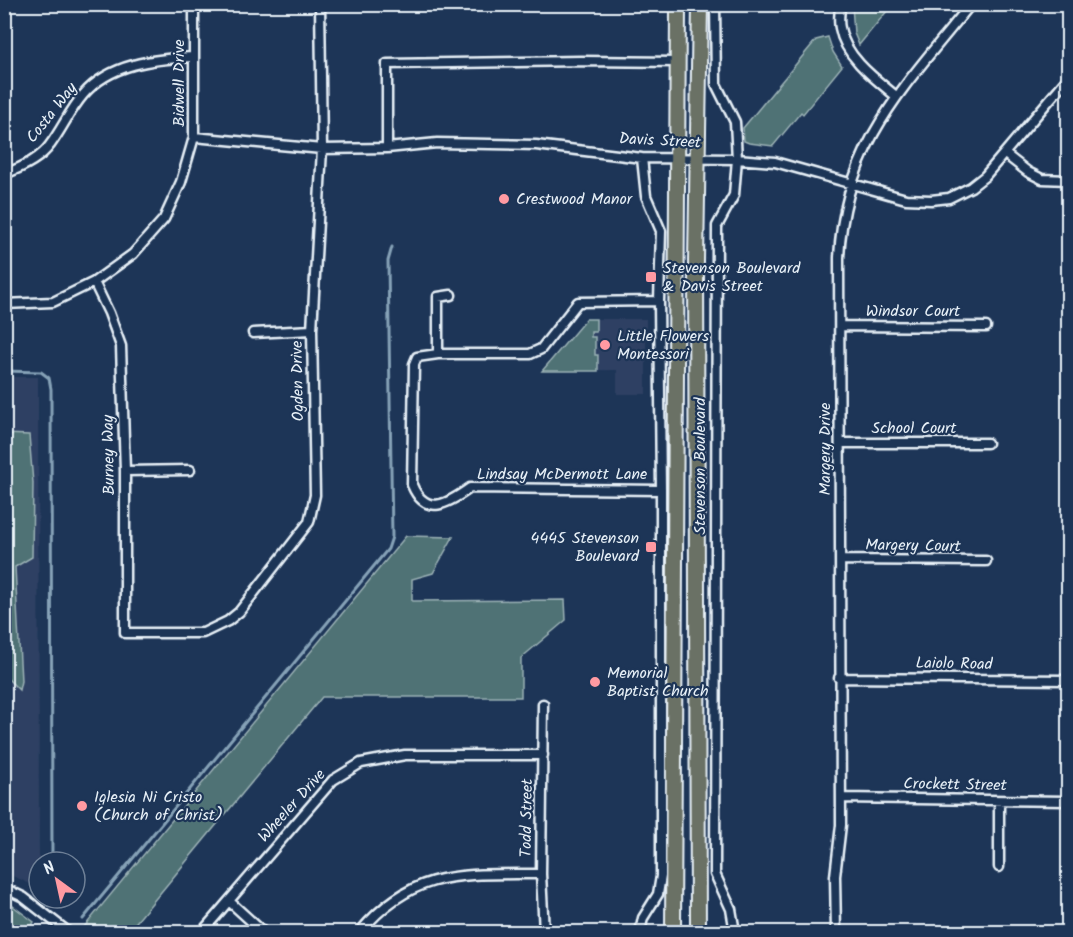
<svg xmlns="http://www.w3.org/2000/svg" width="1073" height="937" font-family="Kalam,sans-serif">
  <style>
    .built { fill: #2f4163 }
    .green { fill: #4f7274; stroke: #9cb2b6; stroke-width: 1.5 }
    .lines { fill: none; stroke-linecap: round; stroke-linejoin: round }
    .stream { stroke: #86a2b7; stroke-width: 3 }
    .street-casing { stroke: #e8f1f8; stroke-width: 13 }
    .primary-casing { stroke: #e8f1f8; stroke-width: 18 }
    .street { stroke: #1d3557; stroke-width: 8 }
    .primary { stroke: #6b7165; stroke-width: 14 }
    .poi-dot { fill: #ff9aa2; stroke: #1d3557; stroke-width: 2 }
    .labels { text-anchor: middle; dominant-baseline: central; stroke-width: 4.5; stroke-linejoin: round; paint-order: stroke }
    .street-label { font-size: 16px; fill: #e8f1f8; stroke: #1d3557 }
    .poi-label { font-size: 16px; fill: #e8f1f8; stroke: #1d3557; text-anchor: start }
  </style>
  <rect width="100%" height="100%" fill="#1d3557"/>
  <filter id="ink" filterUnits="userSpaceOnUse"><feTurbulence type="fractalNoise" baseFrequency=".0167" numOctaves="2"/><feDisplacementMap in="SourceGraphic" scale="12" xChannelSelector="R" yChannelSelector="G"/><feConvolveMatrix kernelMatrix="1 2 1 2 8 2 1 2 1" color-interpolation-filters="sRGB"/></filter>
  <g filter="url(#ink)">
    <path class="built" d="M 586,319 L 646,319 L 646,394 L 617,394 L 617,370 L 542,371 Z
      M 4,377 L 38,377 L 39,889 L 20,879 L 5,873 Z"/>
    <path class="green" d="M 852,5 L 892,5 L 859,45 L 854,33 Z
      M 828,37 L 833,52 L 842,66 L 803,114 L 801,112 L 773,146 L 749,143 L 744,141 L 743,128 L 816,40 Z
      M 586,319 L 596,319 L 596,332 L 591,332 L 591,337 L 595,337 L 595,355 L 598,355 L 598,371 L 542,371 Z
      M 4,434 L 29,435 L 33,483 L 32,557 L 15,567 L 21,681 L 19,690 L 5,676 Z
      M 406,536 L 453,537 L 433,573 L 412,579 L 412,601 L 565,600 L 566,620 L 521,658 L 521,697 L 322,697 L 128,932 L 91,932 L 84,927 Z
      M 5,900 L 34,922 L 28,932 L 5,932 Z"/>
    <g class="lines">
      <path class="stream" d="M 4,371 L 41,372 L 49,378 L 51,389 L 52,862
        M 83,919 L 388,549 L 392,537 L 388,261 L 392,247"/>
      <defs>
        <path id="street" d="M 715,4 L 716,84 L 735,122 L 737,159 L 734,195 L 717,226 L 715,874 L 731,909 L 735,932
          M 840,4 C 840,12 838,21 840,28 C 845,57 875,79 896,96
          M 4,5 L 5,4
          M 194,137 L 322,149 L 387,148 L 437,143 L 536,145 L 642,158 L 737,159 L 775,162 L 906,199 L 931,200 L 949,198 L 971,187 L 985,176 L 1068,78
          M 387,148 L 387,64 L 581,61 L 678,62
          M 1005,154 L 1028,172 L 1042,179 L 1068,180
          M 4,174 C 21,168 40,159 50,145 C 62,129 70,110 83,95 C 110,63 155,59 193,57
          M 94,282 L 109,313 L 121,346 L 125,471 L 125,633 L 203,633 L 228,621 L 239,612 L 309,522 L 315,495 L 312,330 L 322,149 L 320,4
          M 659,301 L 578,302 L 541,349 L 530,354 L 438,354 L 417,357 L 414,364 L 412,485 C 426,518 449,503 470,488 L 661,490
          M 4,304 L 53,302 L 94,282 L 133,254 L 164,219 L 181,182 L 194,137 L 194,4
          M 840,326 L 986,327
          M 253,333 L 312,330
          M 438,354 L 438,297 L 451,295
          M 840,443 L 987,443
          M 125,471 L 190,470
          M 840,560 L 986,561
          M 839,678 L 1068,680
          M 543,704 L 541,874 L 544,932
          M 841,798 L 1068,801
          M 999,801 L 999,867
          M 4,888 L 23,897 L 68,932
          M 229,901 L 263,932
          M 202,932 L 333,780 L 361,763 L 405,755 L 543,755
          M 360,932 C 414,867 465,875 541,874
          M 640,932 L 643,918 L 658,894 L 661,876 L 661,490 L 659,301 L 661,231 L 646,196 L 642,158
          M 836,932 L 835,876 L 841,825 L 839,258 C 844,145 904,87 971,4"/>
        <path id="primary" d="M 673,932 L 678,4
          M 698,932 L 696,261 L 700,4"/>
      </defs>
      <use href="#street" class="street-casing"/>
      <use href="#primary" class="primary-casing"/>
      <use href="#street" class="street"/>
      <use href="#primary" class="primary"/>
    </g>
  </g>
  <g class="poi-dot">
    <circle cx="504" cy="199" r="6"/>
    <rect x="645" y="271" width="12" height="12" rx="3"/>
    <circle cx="605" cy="345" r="6"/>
    <rect x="645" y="541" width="12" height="12" rx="3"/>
    <circle cx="595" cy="682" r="6"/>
    <circle cx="82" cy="806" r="6"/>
  </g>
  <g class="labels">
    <g class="street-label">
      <text transform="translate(179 83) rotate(-90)">Bidwell Drive</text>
      <text transform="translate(52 113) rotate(-52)">Costa Way</text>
      <text transform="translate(660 141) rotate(3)">Davis Street</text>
      <text x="913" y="311">Windsor Court</text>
      <text transform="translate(298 381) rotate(-91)">Ogden Drive</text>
      <text x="914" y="428">School Court</text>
      <text transform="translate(825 449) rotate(-90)">Margery Drive</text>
      <text transform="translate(109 455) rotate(-91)">Burney Way</text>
      <text transform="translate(700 466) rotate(-90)">Stevenson Boulevard</text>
      <text x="562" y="474">Lindsay McDermott Lane</text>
      <text transform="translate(913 546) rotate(1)">Margery Court</text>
      <text transform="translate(954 664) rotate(1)">Laiolo Road</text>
      <text transform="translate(955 785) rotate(1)">Crockett Street</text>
      <text transform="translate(292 806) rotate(-48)">Wheeler Drive</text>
      <text transform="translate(527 818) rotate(-89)">Todd Street</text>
    </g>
    <g class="poi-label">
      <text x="516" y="199">Crestwood Manor</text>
      <text x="663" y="268">Stevenson Boulevard<tspan x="663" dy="18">&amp; Davis Street</tspan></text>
      <text x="617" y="336">Little Flowers<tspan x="617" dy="18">Montessori</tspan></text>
      <text x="639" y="538" text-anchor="end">4445 Stevenson<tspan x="639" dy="18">Boulevard</tspan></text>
      <text x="607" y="673">Memorial<tspan x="607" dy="18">Baptist Church</tspan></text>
      <text x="94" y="797">Iglesia Ni Cristo<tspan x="94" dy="18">(Church of Christ)</tspan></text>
    </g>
  </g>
  <rect width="1073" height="937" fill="none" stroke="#1d3557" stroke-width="24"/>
  <rect x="12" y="12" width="1049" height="913" fill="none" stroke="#e8f1f8" stroke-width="2" filter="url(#ink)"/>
  <g transform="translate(57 880) rotate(327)"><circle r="28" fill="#1d3557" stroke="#6e8097" stroke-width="1.5"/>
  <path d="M0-4.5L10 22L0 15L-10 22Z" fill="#ff9aa2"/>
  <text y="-9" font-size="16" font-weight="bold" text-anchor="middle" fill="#e8f1f8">N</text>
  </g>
</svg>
